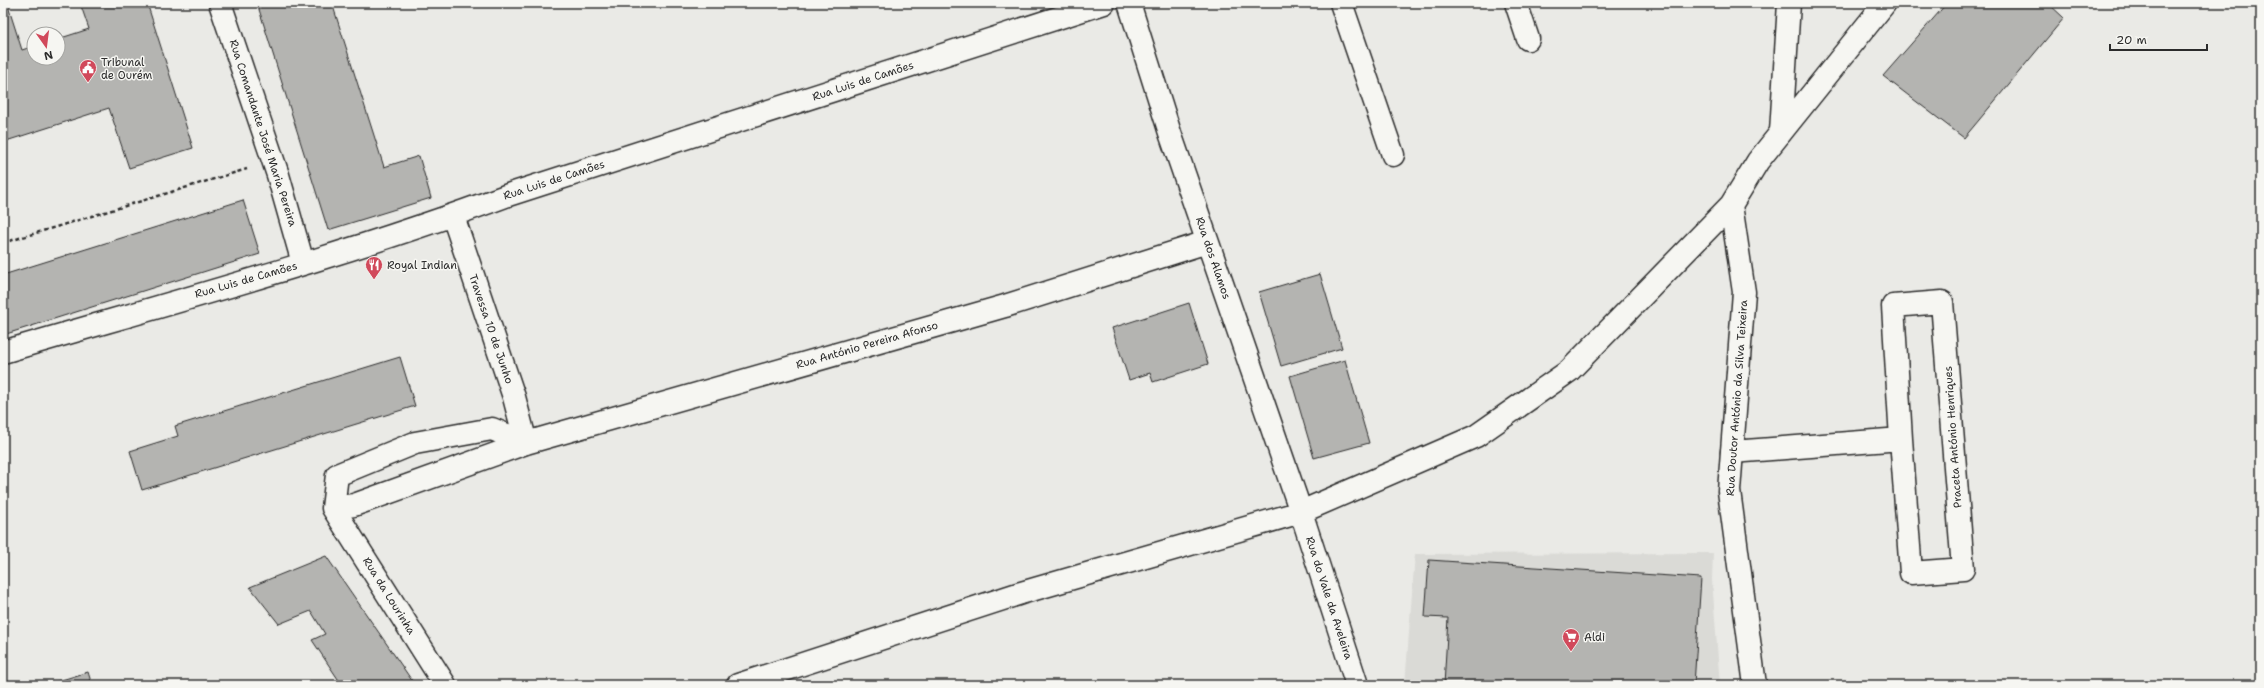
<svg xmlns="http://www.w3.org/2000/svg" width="2264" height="688" font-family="'Shantell Sans',sans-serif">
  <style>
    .built { fill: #dadad6 }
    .building { fill: #b4b4b1; stroke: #2b2b2b }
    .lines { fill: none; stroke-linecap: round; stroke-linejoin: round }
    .minor-casing { stroke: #2b2b2b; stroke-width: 25 }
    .tertiary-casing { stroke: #2b2b2b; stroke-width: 25 }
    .path { stroke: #2b2b2b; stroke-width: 2.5; stroke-dasharray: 4 3; stroke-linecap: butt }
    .minor { stroke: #f6f6f2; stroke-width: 22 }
    .tertiary { stroke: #f6f6f2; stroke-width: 22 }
    .labels { text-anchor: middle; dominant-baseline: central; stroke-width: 3; stroke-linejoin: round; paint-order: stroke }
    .poi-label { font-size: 11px; fill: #2b2b2b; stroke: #f6f6f2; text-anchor: start }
    .street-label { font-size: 11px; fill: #2b2b2b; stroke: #f6f6f2 }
  </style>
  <rect width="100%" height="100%" fill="#eaeae6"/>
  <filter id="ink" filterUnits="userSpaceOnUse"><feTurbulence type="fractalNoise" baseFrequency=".025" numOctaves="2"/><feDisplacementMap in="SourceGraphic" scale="8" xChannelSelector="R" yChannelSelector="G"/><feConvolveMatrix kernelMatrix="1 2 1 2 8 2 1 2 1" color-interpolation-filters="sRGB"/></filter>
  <g filter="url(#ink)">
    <path class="built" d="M 1713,553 L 1712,580 L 1720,685 L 1405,685 L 1415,554 Z"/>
    <path class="building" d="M 3,3 L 16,3 L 8,6 L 22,50 L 34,46 L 34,58 L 58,58 L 58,39 L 89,29 L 80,3 L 147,3 L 193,148 L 129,168 L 109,108 L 3,142 Z
      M 257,3 L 332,3 L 384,167 L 419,156 L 431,198 L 328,230 Z
      M 1947,3 L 2048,3 L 2064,18 L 1964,138 L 1883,76 Z
      M 243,200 L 260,254 L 3,335 L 3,275 Z
      M 1320,274 L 1342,348 L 1281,366 L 1259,292 Z
      M 1189,303 L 1208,364 L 1153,382 L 1150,373 L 1129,380 L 1112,328 Z
      M 400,357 L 415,406 L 142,490 L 130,451 L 178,436 L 175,426 Z
      M 1345,360 L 1369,443 L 1314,458 L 1290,376 Z
      M 326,556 L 415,685 L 342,685 L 312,640 L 325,634 L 311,611 L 279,624 L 250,587 Z
      M 1429,560 L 1701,578 L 1694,685 L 1444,685 L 1448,618 L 1425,617 Z
      M 88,672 L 92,685 L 45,685 Z"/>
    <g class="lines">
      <defs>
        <path id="minor" d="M 220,3 L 278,175 L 303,263
          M 1129,3 L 1170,133 L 1301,512
          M 1341,3 L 1393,155
          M 1516,3 L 1528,39
          M 1781,132 L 1789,3
          M 453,216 L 514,397 L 526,443
          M 3,352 C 173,302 345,256 511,194 L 1104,3
          M 1732,452 L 1901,439 L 1911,573 L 1963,569 L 1942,302 L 1893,306 L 1901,439
          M 333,508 L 354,505 L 526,443 L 1005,306 L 1207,242
          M 333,508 L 337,475 L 415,443 L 492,429 L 526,443
          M 333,508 L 445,685"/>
        <path id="tertiary" d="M 1731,205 L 1744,292 L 1729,491 L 1755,685
          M 1301,512 L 1357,685
          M 738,685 L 1021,593 L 1301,512 L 1476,436 L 1569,371 L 1731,205 L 1758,161 L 1885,3"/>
      </defs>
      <use href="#minor" class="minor-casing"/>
      <use href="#tertiary" class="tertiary-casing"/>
      <path class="path" d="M 3,243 L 247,169"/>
      <use href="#minor" class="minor"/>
      <use href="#tertiary" class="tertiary"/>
    </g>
  </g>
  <defs>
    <symbol id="civic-pin" viewBox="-11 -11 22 30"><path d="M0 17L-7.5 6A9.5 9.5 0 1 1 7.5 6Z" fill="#d1495b" stroke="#f6f6f2"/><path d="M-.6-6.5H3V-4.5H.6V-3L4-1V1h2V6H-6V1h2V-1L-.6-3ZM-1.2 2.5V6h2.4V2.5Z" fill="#fff"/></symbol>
    <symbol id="restaurant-pin" viewBox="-11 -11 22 30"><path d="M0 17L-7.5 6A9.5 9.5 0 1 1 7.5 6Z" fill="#d1495b" stroke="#f6f6f2"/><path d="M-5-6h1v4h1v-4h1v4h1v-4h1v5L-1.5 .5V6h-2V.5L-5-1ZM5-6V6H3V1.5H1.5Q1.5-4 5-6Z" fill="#fff"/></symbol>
    <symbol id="supermarket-pin" viewBox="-11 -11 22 30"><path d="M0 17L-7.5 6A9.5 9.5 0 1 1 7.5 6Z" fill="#d1495b" stroke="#f6f6f2"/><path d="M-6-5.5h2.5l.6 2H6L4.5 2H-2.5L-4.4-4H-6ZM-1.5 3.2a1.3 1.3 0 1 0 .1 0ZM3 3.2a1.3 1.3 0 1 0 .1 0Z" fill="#fff"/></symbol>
  </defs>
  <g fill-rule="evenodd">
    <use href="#civic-pin" x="78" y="58" width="20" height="27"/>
    <use href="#restaurant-pin" x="364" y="255" width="20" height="27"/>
    <use href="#supermarket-pin" x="1561" y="627" width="20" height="27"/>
  </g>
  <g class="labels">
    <g class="poi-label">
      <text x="101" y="62">Tribunal<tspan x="101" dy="13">de Ourém</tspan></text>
      <text x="387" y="265">Royal Indian</text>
      <text x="1584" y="637">Aldi</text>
    </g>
    <g class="street-label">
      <text transform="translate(863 81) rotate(-18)">Rua Luis de Camões</text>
      <text transform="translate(263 133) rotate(72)">Rua Comandante José Maria Pereira</text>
      <text transform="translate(554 180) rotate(-18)">Rua Luis de Camões</text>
      <text transform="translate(1213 258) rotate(71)">Rua dos Alamos</text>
      <text transform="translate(246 280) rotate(-16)">Rua Luis de Camões</text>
      <text transform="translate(491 329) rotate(71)">Travessa 10 de Junho</text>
      <text transform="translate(867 345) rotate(-16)">Rua António Pereira Afonso</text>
      <text transform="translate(1737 398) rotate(-86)">Rua Doutor António da Silva Teixeira</text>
      <text transform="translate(1953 437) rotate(-94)">Praceta António Henriques</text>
      <text transform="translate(389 596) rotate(58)">Rua da Lourinha</text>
      <text transform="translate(1329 598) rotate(72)">Rua do Vale da Aveleira</text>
    </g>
  </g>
  <rect width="2264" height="688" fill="none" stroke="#f6f6f2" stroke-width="16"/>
  <rect x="8" y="8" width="2248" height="672" fill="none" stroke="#2b2b2b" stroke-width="1.5" filter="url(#ink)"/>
  <g transform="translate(46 46) rotate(166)"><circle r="19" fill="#f6f6f2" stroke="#a5a5a2"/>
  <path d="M0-3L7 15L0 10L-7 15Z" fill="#d1495b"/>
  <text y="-6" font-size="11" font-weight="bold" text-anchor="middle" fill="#2b2b2b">N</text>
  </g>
  <path d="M2110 44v6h97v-6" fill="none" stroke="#2b2b2b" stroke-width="2"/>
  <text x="2116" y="44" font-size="12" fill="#2b2b2b" stroke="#f6f6f2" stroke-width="3" paint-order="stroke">20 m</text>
</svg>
